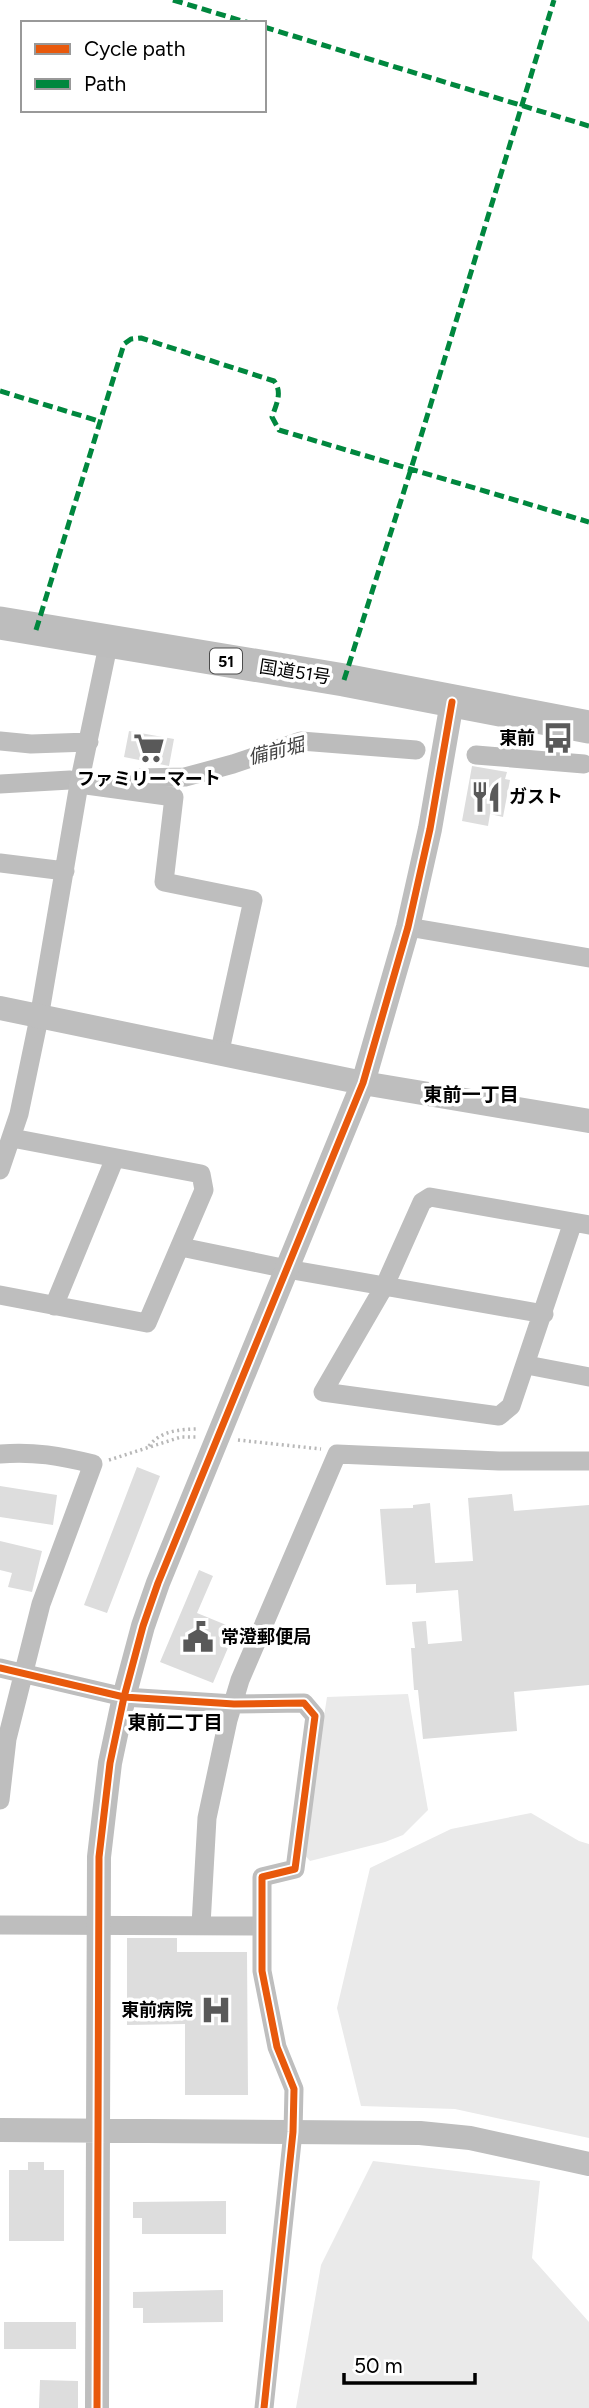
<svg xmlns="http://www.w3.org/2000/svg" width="589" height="2408" font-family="Figtree,'Noto Sans JP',sans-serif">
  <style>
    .green { fill: #eaeaea }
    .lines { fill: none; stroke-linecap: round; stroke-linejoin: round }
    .canal { stroke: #bcbcbc; stroke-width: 19 }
    .building { fill: #ddd }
    .path { stroke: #b8b8b8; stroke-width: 3.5; stroke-dasharray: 2 3.5; stroke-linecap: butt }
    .minor { stroke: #bebebe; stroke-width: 19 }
    .tertiary { stroke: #bebebe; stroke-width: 24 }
    .trunk { stroke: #bdbdbd; stroke-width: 33 }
    .quiet { stroke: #00873e; stroke-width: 5; stroke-dasharray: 10 5; stroke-linecap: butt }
    .cycleway-casing { stroke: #fff; stroke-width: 11 }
    .cycleway { stroke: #e8590c; stroke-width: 7 }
    .labels { text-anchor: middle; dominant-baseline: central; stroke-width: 7; stroke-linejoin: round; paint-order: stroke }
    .shield { fill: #fff; stroke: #4c4c4c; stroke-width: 2 }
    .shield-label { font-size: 16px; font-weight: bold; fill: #000 }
    .street-label { font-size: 18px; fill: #000; stroke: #fff }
    .poi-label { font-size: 18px; font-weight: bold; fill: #000; stroke: #fff; text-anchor: end }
    .water-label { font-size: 19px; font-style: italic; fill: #414141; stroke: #fff }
    .neighbourhood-label { font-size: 19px; font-weight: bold; fill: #000; stroke: #fff }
  </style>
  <rect width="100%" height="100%" fill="#fff"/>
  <path class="green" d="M 408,1694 L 428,1810 L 403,1835 L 385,1842 L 310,1861 L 303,1853 L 327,1697 Z
    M 531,1813 L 579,1841 L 589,1844 L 589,2138 L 455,2109 L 361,2106 L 337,2008 L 370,1868 L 451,1829 Z
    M 373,2161 L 540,2181 L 532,2258 L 589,2322 L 589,2408 L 296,2408 L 321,2265 Z"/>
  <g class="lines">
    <path class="canal" d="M 476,755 L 584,764
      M 138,778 L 185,777 L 233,764 L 301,741 L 416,750
      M 0,784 L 70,780"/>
  </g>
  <path class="building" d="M 129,731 L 174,739 L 169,766 L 124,757 Z
    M 472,766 L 507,772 L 505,779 L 510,780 L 503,817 L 490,814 L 488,826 L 462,821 Z
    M 137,1467 L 160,1476 L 107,1613 L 84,1605 Z
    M 0,1486 L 57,1495 L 53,1525 L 0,1517 Z
    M 512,1494 L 514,1511 L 589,1505 L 589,1685 L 514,1692 L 517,1731 L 423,1739 L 418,1690 L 414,1690 L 411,1648 L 415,1648 L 412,1622 L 426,1621 L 428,1644 L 462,1641 L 458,1590 L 416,1593 L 416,1584 L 386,1585 L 380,1509 L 413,1508 L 413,1505 L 430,1503 L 435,1563 L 473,1561 L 468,1498 Z
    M 0,1541 L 42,1551 L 32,1592 L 8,1587 L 12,1573 L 0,1570 Z
    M 199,1570 L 213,1576 L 197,1613 L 236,1629 L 213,1683 L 160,1662 Z
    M 127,1938 L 177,1938 L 177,1952 L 247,1952 L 248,2095 L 185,2095 L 185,2024 L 127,2025 Z
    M 28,2162 L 44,2162 L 44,2170 L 64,2170 L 64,2241 L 9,2241 L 9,2170 L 28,2170 Z
    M 226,2201 L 226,2234 L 142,2234 L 142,2218 L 133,2218 L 133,2202 Z
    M 223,2290 L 223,2322 L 143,2323 L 143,2308 L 133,2308 L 133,2292 Z
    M 4,2322 L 76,2322 L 76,2349 L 4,2349 Z
    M 40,2380 L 78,2381 L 78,2408 L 39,2408 Z"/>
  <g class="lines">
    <path class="path" d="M 238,1440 L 321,1449
      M 149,1446 C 160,1431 180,1429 198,1429
      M 109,1460 L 181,1437 L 196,1437"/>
    <path class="minor" d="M 0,741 L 31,744 L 89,742
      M 79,784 L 174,797 L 164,882 L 253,900 L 219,1055
      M 0,863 L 65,871
      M 408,927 L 589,958
      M 0,1170 L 19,1114 L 39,1018 L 79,784 L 109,641
      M 573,1222 L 511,1406 L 499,1416 L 323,1392 L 385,1285 L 422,1202 L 430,1197 L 573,1222 L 589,1225
      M 181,1247 L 287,1269 L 544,1314
      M 0,1295 L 147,1323 L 204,1190 L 201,1174 L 12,1138
      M 54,1306 L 115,1158
      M 527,1365 L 589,1377
      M 0,1454 C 33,1451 61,1456 93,1464 L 41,1604 L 7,1739 L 0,1800
      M 0,1668 L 124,1697 L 234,1704 L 304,1703 L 315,1716 L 295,1869 L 262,1877 L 262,1971 L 277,2047 L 294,2089 L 293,2132 L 264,2408
      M 0,1925 L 261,1926
      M 201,1925 L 207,1818 L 228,1720 L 240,1680 L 337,1454 L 499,1461 L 589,1461"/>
    <path class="tertiary" d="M 0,1008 L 363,1083 L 589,1121
      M 0,2130 L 420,2133 L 470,2138 L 589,2164
      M 97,2408 L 99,1857 L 110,1763 L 124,1697 L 143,1626 L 158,1583 L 363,1083 L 408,927 L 430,829 L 452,702"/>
    <path class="trunk" d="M 0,623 L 344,680 L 589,727"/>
    <path class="quiet" d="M 173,0 L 249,23
      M 264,27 L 589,126
      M 0,391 L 102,422
      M 36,630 L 124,344 L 131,339 L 141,338 L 274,381 C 283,392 276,405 272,417 L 279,430 L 589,522
      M 344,680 L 411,469 L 554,0"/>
    <defs>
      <path id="cycleway" d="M 0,1668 L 124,1697 L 234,1704 L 304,1703 L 315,1716 L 295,1869 L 262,1877 L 262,1971 L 277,2047 L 294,2089 L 293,2132 L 264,2408
        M 97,2408 L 99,1857 L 110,1763 L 124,1697 L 143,1626 L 158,1583 L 363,1083 L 408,927 L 430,829 L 452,702"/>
    </defs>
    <use href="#cycleway" class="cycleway-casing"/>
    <use href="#cycleway" class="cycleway"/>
  </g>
  <defs>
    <symbol id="bus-bare" viewBox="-9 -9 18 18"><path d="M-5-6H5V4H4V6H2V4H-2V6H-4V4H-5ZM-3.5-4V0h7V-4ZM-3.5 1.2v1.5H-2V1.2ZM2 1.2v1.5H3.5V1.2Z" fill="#595959" stroke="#fff" stroke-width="2.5" paint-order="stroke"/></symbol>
    <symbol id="supermarket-bare" viewBox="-9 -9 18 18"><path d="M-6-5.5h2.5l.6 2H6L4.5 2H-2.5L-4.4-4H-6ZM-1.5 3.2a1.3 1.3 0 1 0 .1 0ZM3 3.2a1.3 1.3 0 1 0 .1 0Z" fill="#595959" stroke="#fff" stroke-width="2.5" paint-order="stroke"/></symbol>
    <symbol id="restaurant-bare" viewBox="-9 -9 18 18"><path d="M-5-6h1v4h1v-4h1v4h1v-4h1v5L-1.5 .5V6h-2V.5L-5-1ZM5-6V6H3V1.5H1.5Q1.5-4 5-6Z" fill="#595959" stroke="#fff" stroke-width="2.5" paint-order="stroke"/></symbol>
    <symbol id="civic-bare" viewBox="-9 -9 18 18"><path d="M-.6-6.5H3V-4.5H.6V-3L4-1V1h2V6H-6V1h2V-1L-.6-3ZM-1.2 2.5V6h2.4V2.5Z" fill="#595959" stroke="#fff" stroke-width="2.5" paint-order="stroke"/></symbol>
    <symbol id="hospital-bare" viewBox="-9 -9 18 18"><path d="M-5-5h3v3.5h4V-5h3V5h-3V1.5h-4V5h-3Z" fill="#595959" stroke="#fff" stroke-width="2.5" paint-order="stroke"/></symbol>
  </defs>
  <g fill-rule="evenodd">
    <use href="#bus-bare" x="536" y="716" width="44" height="44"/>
    <use href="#supermarket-bare" x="127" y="726" width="44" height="44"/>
    <use href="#restaurant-bare" x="464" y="775" width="44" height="44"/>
    <use href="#civic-bare" x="176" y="1615" width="44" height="44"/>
    <use href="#hospital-bare" x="194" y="1988" width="44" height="44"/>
  </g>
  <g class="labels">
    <rect class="shield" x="210" y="648.5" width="32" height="25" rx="5"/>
    <g class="shield-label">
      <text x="226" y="661">51</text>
    </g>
    <g class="street-label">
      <text transform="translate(295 672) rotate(9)">国道51号</text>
    </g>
    <g class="poi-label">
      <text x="535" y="738">東前</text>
      <text x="149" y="779" text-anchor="middle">ファミリーマート</text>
      <text x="509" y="797" text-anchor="start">ガスト</text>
      <text x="221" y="1637" text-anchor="start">常澄郵便局</text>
      <text x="193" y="2010">東前病院</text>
    </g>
    <g class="water-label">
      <text transform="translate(276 751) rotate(-14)">備前堀</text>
    </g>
    <g class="neighbourhood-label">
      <text x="471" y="1094">東前一丁目</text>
      <text x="175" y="1722">東前二丁目</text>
    </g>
  </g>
  <rect x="21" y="21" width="245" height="91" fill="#ffffff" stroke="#999999" stroke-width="2"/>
  <rect x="35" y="44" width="35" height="10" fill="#e8590c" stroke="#999999" stroke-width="2"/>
  <text x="84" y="56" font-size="21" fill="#000000">Cycle path</text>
  <rect x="35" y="79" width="35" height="10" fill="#00873e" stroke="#999999" stroke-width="2"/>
  <text x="84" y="91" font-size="21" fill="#000000">Path</text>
  <path d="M344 2373v10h131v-10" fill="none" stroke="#000000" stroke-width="3.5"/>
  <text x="354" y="2373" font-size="21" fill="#000000" stroke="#ffffff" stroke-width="5" paint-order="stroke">50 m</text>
</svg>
